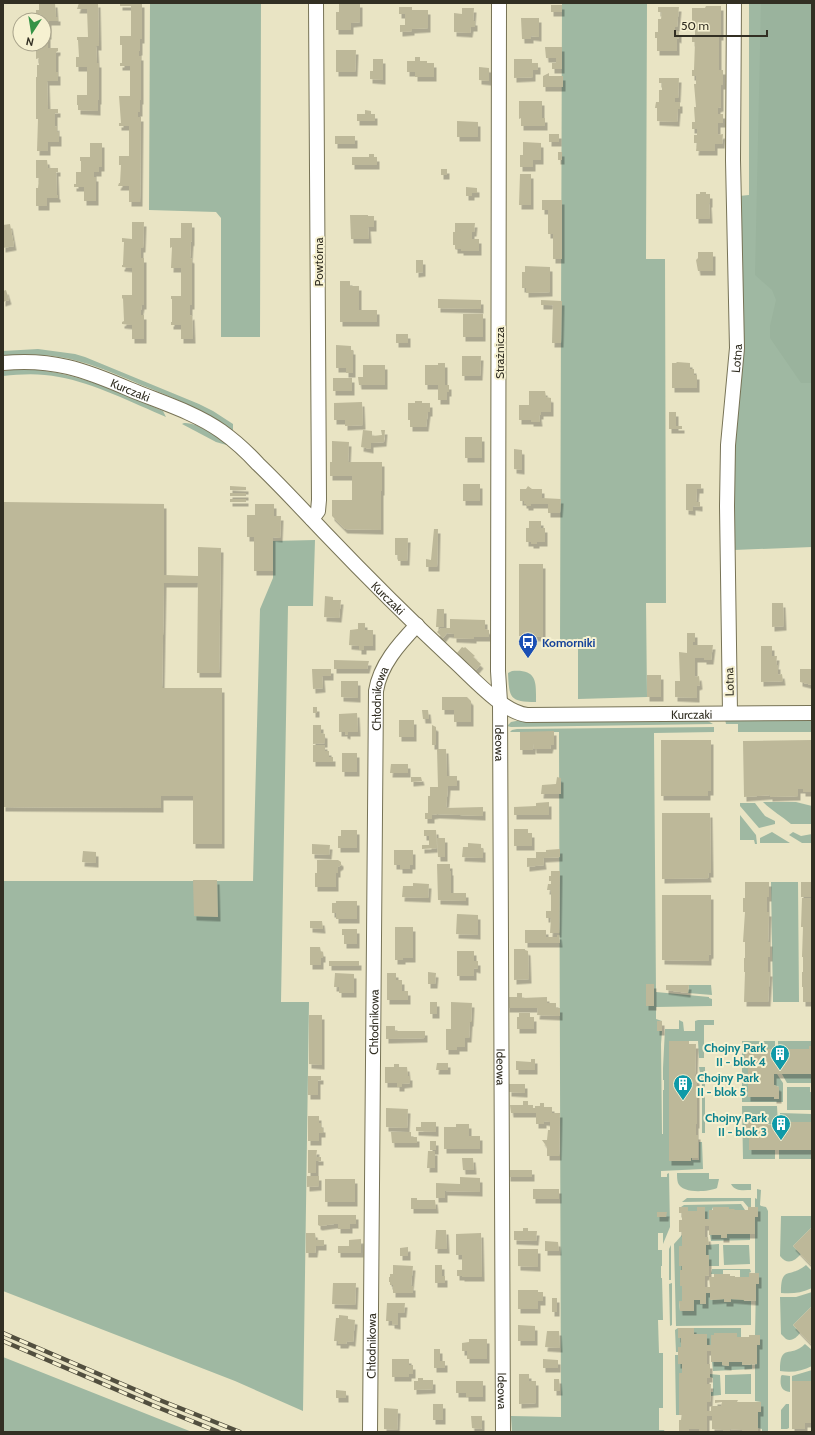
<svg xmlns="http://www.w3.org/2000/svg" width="815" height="1435" font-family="Cabin,sans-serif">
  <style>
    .green { fill: #9fb8a2 }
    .forest { fill: #9ab39d }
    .building { fill: #bdb899; filter: url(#shadow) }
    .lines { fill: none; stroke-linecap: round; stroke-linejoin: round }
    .minor-casing { stroke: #777356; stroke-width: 16 }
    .minor { stroke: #fff; stroke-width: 14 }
    .rail-casing { stroke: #524f3f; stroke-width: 4.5 }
    .rail { stroke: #f6f1d1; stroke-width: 3; stroke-dasharray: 9; stroke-linecap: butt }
    .labels { text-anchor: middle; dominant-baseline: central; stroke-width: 4; stroke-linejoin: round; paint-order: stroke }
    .street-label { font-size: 12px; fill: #322f23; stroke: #f6f1d1 }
    .transit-label { font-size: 12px; font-weight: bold; fill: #164399; stroke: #f6f1d1; text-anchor: start }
    .culture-label { font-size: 12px; font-weight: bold; fill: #0d838f; stroke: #f6f1d1; text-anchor: end }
  </style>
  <defs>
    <filter id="shadow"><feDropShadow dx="2.5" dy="4.5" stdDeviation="0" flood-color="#0004"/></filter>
  </defs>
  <rect width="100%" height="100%" fill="#e9e4c4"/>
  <path class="green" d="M 150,3 L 261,3 L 260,337 L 221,337 L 221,218 L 216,212 L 149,210 Z
    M 562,3 L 647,3 L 646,259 L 665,259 L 666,603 L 646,603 L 647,697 L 578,699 L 578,641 L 560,643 Z
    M 749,3 L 812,3 L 812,547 L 734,550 L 733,444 L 739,196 L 749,195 Z
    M 38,349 L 75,354 L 85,357 L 199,404 L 213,411 L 233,424 L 233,431 C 207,412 179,400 149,388 C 96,366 63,349 3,356 L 3,351 Z
    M 18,369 C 71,369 115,391 163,411 L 166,417 C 133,403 93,383 59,377 C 40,373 21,374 3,376 L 3,371 Z
    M 184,423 C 198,422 219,438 230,446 L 216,442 L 182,424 Z
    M 315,540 L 313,606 L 288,606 L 281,1002 L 309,1002 L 303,1411 L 235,1381 L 3,1291 L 3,881 L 253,881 L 260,609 L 273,578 L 273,541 Z
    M 512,671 C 538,669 536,683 536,702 C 510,702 509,698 508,673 Z
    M 725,719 L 812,719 L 812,732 L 738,732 L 738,724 L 726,724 Z
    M 587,720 L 708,721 L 713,724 L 511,727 L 507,726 L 511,722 L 516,721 Z
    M 714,727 L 714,732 L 654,733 L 656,992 L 709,997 L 709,998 L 712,999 L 712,1006 L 656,1007 L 656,1019 L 662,1021 L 657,1021 L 657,1031 L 662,1031 L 661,1044 L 662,1134 L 663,1134 L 663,1090 L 664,1090 L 664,1080 L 663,1080 L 663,1068 L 665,1029 L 679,1029 L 679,1020 L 683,1022 L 684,1031 L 695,1031 L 695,1021 L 698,1020 L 714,1020 L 714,1025 L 704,1025 L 704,1058 L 699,1058 L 698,1041 L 669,1041 L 669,1161 L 692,1158 L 692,1160 L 699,1160 L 699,1142 L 702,1142 L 703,1169 L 661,1171 L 661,1177 L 667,1177 L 667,1174 L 669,1173 L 670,1227 L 663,1244 L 663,1233 L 658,1233 L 658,1250 L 662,1250 L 662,1266 L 661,1266 L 661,1278 L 662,1278 L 663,1320 L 658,1320 L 659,1353 L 663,1353 L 663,1408 L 659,1408 L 659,1430 L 664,1430 L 665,1432 L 512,1432 L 511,1416 L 561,1417 L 559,732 L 510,732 L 512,730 L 517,729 Z
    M 763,802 L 796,802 L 812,806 L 812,824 L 791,824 C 782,816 772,811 763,802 Z
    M 740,803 L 755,803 L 765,816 L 775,821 L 775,824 L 759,828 L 740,806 Z
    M 740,815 L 756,835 L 757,844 L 755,844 L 754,840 L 740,840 Z
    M 772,832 L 790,843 L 760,843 L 760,838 Z
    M 793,832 L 801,836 L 812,834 L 812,843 L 802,843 L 789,835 Z
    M 771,882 L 798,882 L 799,1002 L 773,1002 Z
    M 689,985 L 711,985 L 712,995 L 688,993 Z
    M 742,1041 L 775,1041 L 775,1049 L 756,1049 L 756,1047 L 745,1047 L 745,1059 L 748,1060 L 774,1097 L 779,1099 L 779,1087 L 774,1085 L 774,1074 L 777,1074 L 783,1083 L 783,1102 L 742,1102 Z
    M 778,1041 L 812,1041 L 812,1046 L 809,1049 L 778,1049 Z
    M 699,1067 L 705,1067 L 705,1133 L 702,1133 L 702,1085 Z
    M 782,1074 L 812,1074 L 812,1083 L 787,1083 Z
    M 787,1087 L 810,1087 L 810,1092 L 812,1092 L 812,1110 L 787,1110 Z
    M 742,1106 L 777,1106 L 778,1125 L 746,1123 L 746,1132 L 749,1132 L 750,1150 L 775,1150 L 775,1159 L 743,1159 Z
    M 780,1113 L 812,1114 L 812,1122 L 780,1122 Z
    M 779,1150 L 812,1150 L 812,1159 L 779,1159 Z
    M 677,1173 L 709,1173 L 709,1179 L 719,1179 L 717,1188 C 708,1192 682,1194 678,1183 C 677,1180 677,1176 677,1173 Z
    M 731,1184 L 751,1184 L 751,1190 C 744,1190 735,1192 731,1184 Z
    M 757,1189 L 761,1190 L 760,1205 L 761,1206 L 766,1207 L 768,1211 L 768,1432 L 762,1432 L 762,1429 L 758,1428 L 758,1412 L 761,1412 L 761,1402 L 755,1401 L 755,1364 L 757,1363 L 757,1345 L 760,1345 L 760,1335 L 755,1335 L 756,1284 L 759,1284 L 759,1273 L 755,1273 L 755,1217 L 758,1217 L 758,1207 L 755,1207 L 755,1198 L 757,1199 Z
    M 687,1198 L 751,1198 L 751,1207 L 748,1207 L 743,1201 L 682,1202 Z
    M 741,1204 L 745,1210 L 734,1210 L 734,1209 L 729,1209 L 729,1207 L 713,1207 L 709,1219 L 705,1219 L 705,1207 L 697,1207 L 697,1211 L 688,1211 L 688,1207 L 681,1207 L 684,1205 Z
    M 781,1216 L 812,1216 L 812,1227 L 793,1246 L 801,1254 C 794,1262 787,1265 780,1256 Z
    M 727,1234 L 750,1234 L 750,1240 L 711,1241 L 710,1235 L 721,1235 L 722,1238 L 727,1238 Z
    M 682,1235 L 682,1246 L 679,1247 L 679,1265 L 682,1266 L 682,1270 L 680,1270 L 680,1286 L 682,1286 L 682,1301 L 679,1301 L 680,1311 L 694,1311 L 694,1300 L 700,1300 L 700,1304 L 706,1304 L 706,1293 L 710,1293 L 710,1300 L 724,1299 L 724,1302 L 731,1302 L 731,1299 L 744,1299 L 744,1301 L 751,1301 L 751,1325 L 676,1326 L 674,1244 Z
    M 719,1244 L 719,1266 L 709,1266 L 706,1255 L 706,1245 Z
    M 671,1245 L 671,1280 L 669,1280 L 669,1249 Z
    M 723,1245 L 749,1245 L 750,1264 L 724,1265 Z
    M 806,1265 L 812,1271 L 812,1288 C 801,1293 792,1294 781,1293 C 781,1265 789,1279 806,1265 Z
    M 712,1269 L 750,1269 L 751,1272 L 749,1273 L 749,1277 L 740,1277 L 740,1270 L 723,1270 L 723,1274 L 711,1274 Z
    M 672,1283 L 672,1325 L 670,1326 L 669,1284 Z
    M 812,1292 L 812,1306 L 793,1325 L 800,1333 C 797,1337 792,1342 786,1339 L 781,1334 L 780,1297 L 796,1297 Z
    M 678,1328 L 678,1338 L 681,1338 L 681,1347 L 678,1352 L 676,1352 L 675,1330 Z
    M 694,1328 L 741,1328 L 741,1337 L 737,1337 L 736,1333 L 714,1333 L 714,1335 L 711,1335 L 711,1345 L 707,1345 L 694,1334 Z
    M 805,1344 L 812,1350 L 812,1366 C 802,1371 792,1373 780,1371 C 780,1342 790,1359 805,1344 Z
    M 675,1355 L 678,1355 L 678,1364 L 682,1364 L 682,1373 L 679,1374 L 679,1415 L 676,1415 Z
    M 3,1357 L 192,1432 L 3,1432 Z
    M 712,1362 L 722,1362 L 722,1365 L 729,1366 L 729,1362 L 742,1362 L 742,1365 L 750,1365 L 752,1364 L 752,1369 L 713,1371 Z
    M 812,1370 L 812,1381 L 792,1381 L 792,1376 Z
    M 710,1374 L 720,1375 L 721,1395 L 720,1395 L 711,1396 L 711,1392 L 713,1392 L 713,1378 L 710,1377 Z
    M 751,1374 L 751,1394 L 725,1394 L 725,1375 Z
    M 782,1375 L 790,1376 L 790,1392 C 780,1391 780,1384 781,1376 Z
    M 786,1404 L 789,1404 L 789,1428 L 787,1429 L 781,1429 L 781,1410 Z"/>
  <path class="forest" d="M 761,3 L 812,3 L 812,383 L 801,383 L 770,338 L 770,326 L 776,300 L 772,290 L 755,275 Z"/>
  <path class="building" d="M 39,3 L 55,3 L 56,17 L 58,17 L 58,21 L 49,21 L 49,35 L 48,35 L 48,48 L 58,48 L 58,51 L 56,52 L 56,72 L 58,72 L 58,81 L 47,81 L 48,109 L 58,109 L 58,113 L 55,113 L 55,127 L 57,126 L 57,132 L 59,132 L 59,142 L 48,142 L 48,151 L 37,151 L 38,119 L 36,119 L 36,77 L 37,77 L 37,65 L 39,65 L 39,58 L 36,59 L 36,44 L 44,44 L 44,20 L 36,20 L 36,10 L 39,10 Z
    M 79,3 L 98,3 L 99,46 L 96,46 L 97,63 L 99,63 L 99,100 L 98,100 L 98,111 L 78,110 L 78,105 L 77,105 L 77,95 L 87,95 L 87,67 L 76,67 L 76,57 L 79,57 L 78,40 L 77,40 L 77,37 L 88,37 L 87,9 L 77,9 Z
    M 120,3 L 142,3 L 142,39 L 140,39 L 140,51 L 139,51 L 139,56 L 141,56 L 141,100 L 140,100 L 140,112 L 138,112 L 138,117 L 141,117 L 140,202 L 129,202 L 129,186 L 118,186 L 119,183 L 120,183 L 121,165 L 119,165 L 119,156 L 129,156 L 129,126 L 119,126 L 119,123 L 121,123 L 119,96 L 130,96 L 130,66 L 120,66 L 120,63 L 122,63 L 122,45 L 120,45 L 120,36 L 131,36 L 131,6 L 120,6 Z
    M 339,3 L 360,3 L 360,22 L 351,23 L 351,30 L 336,30 L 336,12 L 339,12 Z
    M 551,5 L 562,5 L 562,12 L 551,12 Z
    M 706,6 L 721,6 L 721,36 L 719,36 L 719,70 L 723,70 L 723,85 L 721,85 L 721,107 L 718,108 L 718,114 L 723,114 L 723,123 L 718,123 L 718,135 L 723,134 L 722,144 L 715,144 L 715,151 L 696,151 L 697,143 L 694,143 L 694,135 L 697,135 L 697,129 L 692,129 L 692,122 L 695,122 L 694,107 L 696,107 L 694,84 L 696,84 L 696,76 L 692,76 L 692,70 L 694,70 L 695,42 L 692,42 L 692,35 L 695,35 L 695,21 L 692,21 L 692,8 L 705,8 Z
    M 399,7 L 412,7 L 412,10 L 428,10 L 428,28 L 412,29 L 412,31 L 400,32 L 400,25 L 405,25 L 405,14 L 399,14 Z
    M 658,7 L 679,7 L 677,27 L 675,27 L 675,31 L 679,31 L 679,39 L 677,38 L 677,51 L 657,51 L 657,38 L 655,38 L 655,32 L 658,32 L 658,19 L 661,19 L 662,12 L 658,12 Z
    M 462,8 L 474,8 L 473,21 L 475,21 L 475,27 L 471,27 L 470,33 L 454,32 L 454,13 L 462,14 Z
    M 521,18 L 539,18 L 539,37 L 531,36 L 531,39 L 522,39 Z
    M 545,47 L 562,47 L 562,69 L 552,69 L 552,63 L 556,63 L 556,58 L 546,58 Z
    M 336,50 L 356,50 L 355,72 L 336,72 Z
    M 415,57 L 420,57 L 420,61 L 427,61 L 427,63 L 434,63 L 434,77 L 415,77 L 415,72 L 407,72 L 407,61 L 415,61 Z
    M 373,59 L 383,59 L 383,80 L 370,79 L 370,71 L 373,71 Z
    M 514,59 L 532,59 L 532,63 L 538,63 L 538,70 L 533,70 L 533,77 L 514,78 Z
    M 479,67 L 489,68 L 489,81 L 479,80 Z
    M 549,73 L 549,76 L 563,76 L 563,87 L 543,87 L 543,76 Z
    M 659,78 L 679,78 L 678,98 L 675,98 L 675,102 L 680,102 L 680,109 L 678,109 L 677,122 L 657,121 L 657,108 L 655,108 L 656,102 L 659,102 L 659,90 L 662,90 L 662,83 L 659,83 Z
    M 519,101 L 542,101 L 542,118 L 545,118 L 545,126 L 521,126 L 521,118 L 519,119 Z
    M 365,110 L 371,111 L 371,114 L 375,114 L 375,121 L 357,121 L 357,114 L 365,114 Z
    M 457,121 L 478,122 L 478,137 L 457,137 Z
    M 549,134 L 559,134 L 559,142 L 549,142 Z
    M 335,136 L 355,136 L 355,144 L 335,144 Z
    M 523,142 L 541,143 L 541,160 L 533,160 L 533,167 L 520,167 L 520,155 L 523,155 Z
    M 90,143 L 102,143 L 102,167 L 99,167 L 99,172 L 94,172 L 94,177 L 96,177 L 96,201 L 84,201 L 84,187 L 74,187 L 74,184 L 76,184 L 76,172 L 81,172 L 81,161 L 80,161 L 80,157 L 90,157 Z
    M 558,152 L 562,152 L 562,160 L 558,160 Z
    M 369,154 L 374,154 L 374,157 L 377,157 L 377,165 L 352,165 L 352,157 L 369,157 Z
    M 36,160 L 47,160 L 48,168 L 58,168 L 58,172 L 56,172 L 57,195 L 58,195 L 58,198 L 47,198 L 47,206 L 36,206 L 36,188 L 38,188 L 39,178 L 36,178 Z
    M 441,169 L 447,169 L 447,175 L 441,175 Z
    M 520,174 L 531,174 L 531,205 L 519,205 Z
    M 466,187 L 477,188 L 477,193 L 472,193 L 472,196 L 466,196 Z
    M 700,192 L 706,192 L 706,194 L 710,194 L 710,203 L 709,203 L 710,219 L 696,219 L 696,194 L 700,194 Z
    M 542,200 L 562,200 L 562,259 L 553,259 L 553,234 L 548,234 L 548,210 L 542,210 Z
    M 350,215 L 368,215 L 368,216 L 374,216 L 374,227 L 368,227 L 369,239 L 351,239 Z
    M 132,222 L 144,222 L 143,248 L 141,248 L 141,258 L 144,258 L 144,305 L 142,305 L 141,310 L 141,315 L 144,315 L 144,339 L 132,339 L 132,325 L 122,324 L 122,322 L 124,321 L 123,298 L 122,299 L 122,295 L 132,295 L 132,268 L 122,267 L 122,265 L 123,265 L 124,242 L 122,242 L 122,238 L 132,239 Z
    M 181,223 L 192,223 L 192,241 L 191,242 L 190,258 L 192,259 L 192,305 L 190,305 L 190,316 L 192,315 L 193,339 L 181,339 L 181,325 L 171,325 L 171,322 L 172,322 L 172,299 L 171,299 L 171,296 L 181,296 L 181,268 L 171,268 L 172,247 L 170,248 L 170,238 L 181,238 Z
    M 455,223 L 475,223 L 474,232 L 472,232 L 472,239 L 479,239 L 479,251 L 461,251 L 461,249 L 455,249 L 455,245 L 453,245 L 453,232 L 455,232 Z
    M 10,224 L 14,246 L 3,248 L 3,225 Z
    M 698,252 L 713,252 L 713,271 L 698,271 L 696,260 L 698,258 Z
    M 416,260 L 423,260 L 423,272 L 416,273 Z
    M 525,266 L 550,267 L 550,292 L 526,293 L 526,288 L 522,288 L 522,272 L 525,272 Z
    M 340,281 L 350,281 L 350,286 L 359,286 L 359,310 L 377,310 L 377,322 L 340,322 Z
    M 6,290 L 9,300 L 3,302 L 3,291 Z
    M 438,299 L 481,300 L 481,309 L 438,308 Z
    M 541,300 L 562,301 L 561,343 L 552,343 L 553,305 L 541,305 Z
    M 463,314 L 483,314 L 483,337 L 463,337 Z
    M 396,334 L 408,334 L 408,343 L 396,343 Z
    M 336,345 L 351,346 L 351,350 L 353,350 L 353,373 L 346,373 L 346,368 L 336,368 Z
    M 462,356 L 481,356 L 480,376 L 462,376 Z
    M 677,362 L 690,363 L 690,369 L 694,369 L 694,375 L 697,375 L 697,388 L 672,388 L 672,363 L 676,363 Z
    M 438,363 L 445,363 L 445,385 L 449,385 L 449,392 L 447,392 L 447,400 L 438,400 L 438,385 L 425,385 L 425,365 L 438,365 Z
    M 363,365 L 385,365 L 385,385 L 359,385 L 358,377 L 363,377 Z
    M 333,378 L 352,378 L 352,391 L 333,391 Z
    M 529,391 L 545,391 L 546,397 L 551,398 L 551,412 L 541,412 L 541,415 L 539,415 L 540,422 L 531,422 L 531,420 L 519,420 L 519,405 L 529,405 Z
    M 415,401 L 422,401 L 422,403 L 430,403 L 430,412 L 428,412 L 426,427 L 410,427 L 410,420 L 408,420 L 408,403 L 415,403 Z
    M 362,402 L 363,425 L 345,426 L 345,420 L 334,420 L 334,403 Z
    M 669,412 L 676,412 L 676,426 L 682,426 L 682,429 L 669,429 Z
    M 363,430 L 372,431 L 372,436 L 382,435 L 381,430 L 385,430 L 384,442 L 371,443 L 371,449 L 361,447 Z
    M 465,437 L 482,437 L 482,458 L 465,458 Z
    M 332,441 L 349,442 L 348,462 L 382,462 L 382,491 L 381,491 L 381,530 L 345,529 L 332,516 L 332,500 L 352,500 L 352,476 L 330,476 L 330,462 L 332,462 Z
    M 514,449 L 522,450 L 522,470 L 514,469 Z
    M 463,484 L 480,484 L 480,501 L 463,501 Z
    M 686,484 L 701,484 L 701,489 L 697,489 L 696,502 L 700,502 L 700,507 L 693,506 L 693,511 L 686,510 Z
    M 230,486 L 246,487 L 246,490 L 230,490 Z
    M 528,486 L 532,489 L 542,489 L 542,498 L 561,499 L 560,513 L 548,513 L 548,504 L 531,504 L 531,506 L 526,506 L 526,504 L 524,504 L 524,501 L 520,501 L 520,489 L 526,489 Z
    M 230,493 L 246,493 L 246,496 L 230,496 Z
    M 230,499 L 246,499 L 246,502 L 230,502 Z
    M 3,502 L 164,504 L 164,575 L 198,576 L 198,547 L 221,548 L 219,673 L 197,673 L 198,583 L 164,583 L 162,688 L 222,688 L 222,844 L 193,844 L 193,796 L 161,796 L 161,808 L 3,807 Z
    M 255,504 L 274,504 L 274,516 L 281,516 L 280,538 L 273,537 L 273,571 L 254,571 L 254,537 L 247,537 L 247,515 L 255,515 Z
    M 529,521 L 541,521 L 541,528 L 545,528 L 545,542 L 537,542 L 537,544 L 531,544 L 531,542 L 526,542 L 526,528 L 529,528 Z
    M 434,529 L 438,529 L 437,567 L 426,567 L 426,559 L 431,560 Z
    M 395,538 L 408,538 L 407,561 L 398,561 L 398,555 L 395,555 Z
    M 519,564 L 543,564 L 543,637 L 519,636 Z
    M 325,596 L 333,597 L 333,600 L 341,600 L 339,618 L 324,617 Z
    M 772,603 L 783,603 L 784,626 L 772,627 Z
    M 437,609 L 444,609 L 444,627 L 436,627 Z
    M 450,619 L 485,620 L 485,629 L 489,630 L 489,637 L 474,637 L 474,639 L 454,638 L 454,634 L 447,633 L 443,638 L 437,632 L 441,628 L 450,628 Z
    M 358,623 L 365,623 L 365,630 L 373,630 L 373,646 L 364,646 L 364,650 L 359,650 L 359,646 L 349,645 L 350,630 L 358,629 Z
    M 687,633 L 695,633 L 695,642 L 693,642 L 693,645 L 713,645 L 711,660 L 704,660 L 704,658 L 695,658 L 695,677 L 699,676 L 700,685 L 697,686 L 697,698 L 675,697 L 675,681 L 680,681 L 679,652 L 687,653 Z
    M 761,646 L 772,646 L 772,656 L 777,656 L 776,665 L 778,665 L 778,675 L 782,674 L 783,681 L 761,682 Z
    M 462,647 L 464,648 L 465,647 L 475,656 L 473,657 L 481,664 L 476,670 L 457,653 Z
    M 334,660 L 369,661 L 367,669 L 334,669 Z
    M 312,669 L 331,669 L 331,676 L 322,676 L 323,688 L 313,689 Z
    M 800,669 L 812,669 L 812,685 L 800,682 Z
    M 647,675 L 661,675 L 661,697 L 647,697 Z
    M 341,681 L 358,681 L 358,698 L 341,697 Z
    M 442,697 L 467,697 L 471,701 L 471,722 L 454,722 L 454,710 L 442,710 Z
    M 313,707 L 317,707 L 317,713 L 313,713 Z
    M 422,710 L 428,710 L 429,719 L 423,719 Z
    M 357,713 L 358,732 L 348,732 L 348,735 L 345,734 L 345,732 L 339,732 L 339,714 Z
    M 399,720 L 414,720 L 414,737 L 399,737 Z
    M 313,725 L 321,725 L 321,733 L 325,734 L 325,743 L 313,744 Z
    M 432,725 L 436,727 L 436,745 L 432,745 Z
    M 554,731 L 554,745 L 551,745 L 550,749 L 534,749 L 533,743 L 533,750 L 520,750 L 520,732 Z
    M 661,740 L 711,740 L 711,791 L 708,791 L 708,796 L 661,796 Z
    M 812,740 L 812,792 L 803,792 L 803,789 L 798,789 L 798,796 L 770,797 L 770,795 L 744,797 L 743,741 Z
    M 313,745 L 325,745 L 325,751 L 329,751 L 329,757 L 333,757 L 333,762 L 313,762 Z
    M 437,749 L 446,749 L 447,776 L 457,776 L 457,786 L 448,786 L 446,808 L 483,807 L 483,816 L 437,814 L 432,815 L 432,819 L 425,819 L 425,813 L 428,813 L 428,796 L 430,796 L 430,787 L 438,787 Z
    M 342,753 L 357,753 L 357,772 L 342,772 Z
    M 391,764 L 408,764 L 408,773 L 390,773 Z
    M 411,777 L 421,777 L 422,781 L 411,782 Z
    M 557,777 L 561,778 L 561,794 L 541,794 L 542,785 L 556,784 Z
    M 549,802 L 549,815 L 514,815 L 514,807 L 536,806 L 536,803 Z
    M 662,813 L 710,813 L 711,873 L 708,873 L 709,878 L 662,879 Z
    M 514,829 L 528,829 L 528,833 L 532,833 L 532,846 L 514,846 Z
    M 341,830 L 357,830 L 357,848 L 338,848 L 338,836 L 341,836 Z
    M 424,830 L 436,830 L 437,848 L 422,849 L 422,845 L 429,845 L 429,836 L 424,836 Z
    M 437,838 L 445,838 L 445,857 L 438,857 Z
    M 468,843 L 481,844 L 481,848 L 483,848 L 483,858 L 462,857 L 463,847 L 468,847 Z
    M 312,844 L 330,845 L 329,855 L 312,854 Z
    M 560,849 L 560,857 L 543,858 L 544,865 L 527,867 L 527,858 L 536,858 L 536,852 L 546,852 L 546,850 Z
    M 394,850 L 413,850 L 413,865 L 410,865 L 410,869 L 400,869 L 400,865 L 394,865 Z
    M 83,851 L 96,852 L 96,863 L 82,862 Z
    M 317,860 L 338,860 L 341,862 L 341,865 L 338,867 L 338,873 L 336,873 L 336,887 L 315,887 L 315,873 L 317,873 Z
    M 437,864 L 450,864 L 450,871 L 451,871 L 451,893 L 466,893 L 466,901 L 438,900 Z
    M 551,871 L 560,871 L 559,933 L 550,933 L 551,918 L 546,918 L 546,911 L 551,911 L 551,890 L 547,890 L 548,884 L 551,884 L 551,881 L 549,881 L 549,876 L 551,876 Z
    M 193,880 L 217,880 L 218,917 L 194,916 Z
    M 745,882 L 769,882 L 769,897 L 767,897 L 767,912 L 760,912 L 769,912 L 768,942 L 743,942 L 745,912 L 743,912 L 743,898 L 745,898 Z
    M 801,882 L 812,882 L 812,897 L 801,897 Z
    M 413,883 L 429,884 L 428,898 L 402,897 L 403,886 L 413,886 Z
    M 662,895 L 711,895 L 711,954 L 709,955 L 709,961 L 662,960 Z
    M 802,898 L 812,898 L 812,1002 L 803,1002 L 803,987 L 802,987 L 802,972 L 803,972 L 803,957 L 802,957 L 803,927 L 801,927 Z
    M 336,901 L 357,901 L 357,919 L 336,919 L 336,913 L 332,913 L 332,903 L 336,903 Z
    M 457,914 L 478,915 L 478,935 L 456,934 Z
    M 310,921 L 322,921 L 323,929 L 310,928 Z
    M 395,927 L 413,927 L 413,958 L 403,958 L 403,960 L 395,960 Z
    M 342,929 L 357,929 L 357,944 L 344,944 L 344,935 L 342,935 Z
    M 525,930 L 546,930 L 546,937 L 557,937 L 557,935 L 559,935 L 560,943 L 525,943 Z
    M 745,942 L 770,942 L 770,957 L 768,957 L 768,972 L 751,972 L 770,972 L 768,1002 L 744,1002 L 745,972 L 744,972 L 744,958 L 745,958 Z
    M 310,947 L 320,947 L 321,952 L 323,952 L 323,958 L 321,958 L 321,965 L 310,965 Z
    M 514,949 L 525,949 L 525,950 L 528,951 L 529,979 L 514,980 Z
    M 457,951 L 474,951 L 474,961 L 478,961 L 478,969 L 474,968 L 474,976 L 457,976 Z
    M 329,961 L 359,961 L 359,966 L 329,966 Z
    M 428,972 L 436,973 L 435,984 L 428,984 Z
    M 335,973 L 354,974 L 354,993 L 339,993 L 339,987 L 334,987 Z
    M 387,973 L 396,973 L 396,980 L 402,980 L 402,991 L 408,991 L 408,1000 L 387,1000 Z
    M 646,984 L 654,984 L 654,1006 L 646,1006 Z
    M 666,985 L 689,985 L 688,993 L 666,990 Z
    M 517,993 L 522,993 L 522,998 L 547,997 L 547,1003 L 556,1003 L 556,1008 L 560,1008 L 560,1016 L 537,1015 L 538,1008 L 507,1008 L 507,997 L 517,997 Z
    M 430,1002 L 437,1002 L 437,1014 L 430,1014 Z
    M 451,1002 L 472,1003 L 471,1022 L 470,1022 L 469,1038 L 465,1038 L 465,1047 L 457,1047 L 457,1050 L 446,1050 L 446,1029 L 451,1029 Z
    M 519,1013 L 530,1013 L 530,1017 L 534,1017 L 534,1029 L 517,1029 L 517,1017 L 519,1017 Z
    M 309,1015 L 322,1015 L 322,1065 L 309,1064 Z
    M 657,1021 L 662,1021 L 662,1031 L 657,1031 Z
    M 386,1026 L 395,1026 L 395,1031 L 425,1031 L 425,1038 L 386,1039 Z
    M 669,1041 L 689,1041 L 689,1044 L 696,1044 L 695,1075 L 695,1078 L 697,1078 L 697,1124 L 696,1124 L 696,1135 L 698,1135 L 698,1158 L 691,1158 L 691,1161 L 669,1161 Z
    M 809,1046 L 812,1046 L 812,1074 L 774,1074 L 774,1085 L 779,1087 L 779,1099 L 774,1099 L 774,1097 L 748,1097 L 748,1060 L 745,1060 L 745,1047 L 756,1047 L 756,1049 L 809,1049 Z
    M 531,1059 L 535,1059 L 535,1070 L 516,1070 L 516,1061 L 531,1062 Z
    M 437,1063 L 448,1063 L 448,1070 L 436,1070 Z
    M 394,1064 L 399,1064 L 399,1067 L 407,1067 L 408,1076 L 410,1076 L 410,1083 L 402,1084 L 402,1087 L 397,1087 L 397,1083 L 385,1083 L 385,1067 L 394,1067 Z
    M 308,1076 L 321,1076 L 321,1080 L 318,1080 L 318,1095 L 308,1095 Z
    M 509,1084 L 525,1084 L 525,1093 L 509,1092 Z
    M 523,1101 L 528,1101 L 528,1105 L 533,1105 L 533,1108 L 535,1108 L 535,1106 L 540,1106 L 540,1103 L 544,1103 L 544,1107 L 552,1107 L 552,1113 L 560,1113 L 559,1156 L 547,1156 L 547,1147 L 542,1140 L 547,1140 L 548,1130 L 550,1130 L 550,1122 L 544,1121 L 544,1124 L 536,1124 L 536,1113 L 511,1113 L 510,1105 L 523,1105 Z
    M 386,1108 L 408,1109 L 407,1128 L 386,1127 Z
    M 308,1116 L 319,1116 L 319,1123 L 321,1123 L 321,1128 L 323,1128 L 323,1133 L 319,1133 L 319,1141 L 308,1141 Z
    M 421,1122 L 436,1122 L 436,1132 L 416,1131 L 416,1127 L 421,1127 Z
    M 746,1122 L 768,1122 L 768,1125 L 780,1125 L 780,1122 L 812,1122 L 812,1150 L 749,1150 L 749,1132 L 746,1132 Z
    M 456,1124 L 469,1124 L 469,1136 L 480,1136 L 480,1149 L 444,1149 L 444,1127 L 456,1127 Z
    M 391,1132 L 411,1132 L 411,1137 L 417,1137 L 417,1143 L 392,1143 Z
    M 430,1141 L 436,1141 L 436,1150 L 430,1150 Z
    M 308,1150 L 317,1150 L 316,1157 L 321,1157 L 321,1161 L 316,1161 L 316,1173 L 308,1173 Z
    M 428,1151 L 435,1151 L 435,1168 L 427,1168 Z
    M 462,1158 L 473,1158 L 474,1170 L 463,1170 Z
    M 508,1170 L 532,1170 L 532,1177 L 508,1177 Z
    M 307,1176 L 319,1176 L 319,1186 L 307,1187 Z
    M 460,1177 L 480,1178 L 480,1192 L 445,1191 L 445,1198 L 436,1198 L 436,1183 L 460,1184 Z
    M 325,1179 L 355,1179 L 355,1202 L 325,1202 Z
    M 533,1189 L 559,1189 L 559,1199 L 533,1199 Z
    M 411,1198 L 417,1198 L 417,1200 L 435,1200 L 436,1209 L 411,1209 Z
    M 679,1207 L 688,1207 L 688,1211 L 697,1211 L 697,1207 L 705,1207 L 705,1219 L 709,1219 L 709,1210 L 713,1210 L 713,1207 L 729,1207 L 729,1209 L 735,1209 L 734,1210 L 748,1210 L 748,1207 L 758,1207 L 758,1217 L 755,1217 L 755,1234 L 727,1234 L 727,1238 L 721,1238 L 721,1235 L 709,1235 L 709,1226 L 705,1226 L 705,1237 L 708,1237 L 709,1245 L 706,1245 L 706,1255 L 709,1255 L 709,1275 L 705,1276 L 705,1287 L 710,1287 L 709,1277 L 714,1277 L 714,1274 L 730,1274 L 730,1276 L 735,1276 L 735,1277 L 749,1277 L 749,1273 L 759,1273 L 759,1284 L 756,1284 L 756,1301 L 731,1299 L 731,1302 L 724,1302 L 724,1299 L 710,1300 L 710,1293 L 706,1293 L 706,1304 L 700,1304 L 700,1300 L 694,1300 L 694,1311 L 680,1311 L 679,1301 L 682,1301 L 682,1286 L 680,1286 L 680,1270 L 682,1270 L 682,1266 L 679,1266 L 679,1246 L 682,1246 L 682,1232 L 679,1232 L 679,1220 L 682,1220 L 682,1213 L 679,1213 Z
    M 657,1212 L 667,1212 L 666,1217 L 657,1217 Z
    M 318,1215 L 356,1215 L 356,1224 L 350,1224 L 350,1229 L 338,1229 L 338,1224 L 334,1224 L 320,1226 L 318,1225 Z
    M 812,1227 L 812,1266 L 793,1246 Z
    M 523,1228 L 528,1228 L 528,1231 L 537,1231 L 536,1241 L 514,1240 L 514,1231 L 523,1231 Z
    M 436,1230 L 446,1230 L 447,1249 L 435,1249 Z
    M 306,1233 L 315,1233 L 316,1240 L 324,1240 L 324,1246 L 316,1246 L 315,1253 L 306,1253 Z
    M 481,1233 L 482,1277 L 462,1277 L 462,1276 L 457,1276 L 457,1270 L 462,1270 L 462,1255 L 456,1255 L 456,1234 Z
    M 361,1239 L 361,1253 L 338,1253 L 338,1246 L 349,1246 L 349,1240 Z
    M 545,1241 L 558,1242 L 559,1251 L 545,1251 Z
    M 408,1247 L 408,1256 L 400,1256 L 400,1248 Z
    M 518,1249 L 538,1249 L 538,1267 L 518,1266 Z
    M 393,1265 L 413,1266 L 411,1286 L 413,1286 L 413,1293 L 393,1293 L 393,1285 L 390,1285 L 390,1282 L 389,1282 L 389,1277 L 390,1277 L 390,1274 L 393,1274 Z
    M 435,1265 L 442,1265 L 442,1276 L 445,1276 L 445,1283 L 435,1283 Z
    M 333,1283 L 356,1283 L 355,1305 L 332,1304 Z
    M 518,1290 L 538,1290 L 538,1292 L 543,1292 L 543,1301 L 538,1301 L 538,1309 L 518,1309 Z
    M 552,1298 L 557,1298 L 557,1312 L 552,1312 Z
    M 387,1303 L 405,1303 L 404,1313 L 398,1313 L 398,1325 L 392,1324 L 392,1321 L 386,1321 Z
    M 812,1306 L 812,1345 L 793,1325 Z
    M 339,1315 L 348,1316 L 348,1319 L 355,1320 L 353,1342 L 347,1341 L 346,1344 L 338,1344 L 338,1341 L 334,1341 L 336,1318 L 339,1318 Z
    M 518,1325 L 535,1326 L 535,1341 L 518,1341 Z
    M 678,1328 L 694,1328 L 694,1334 L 707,1334 L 707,1345 L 711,1345 L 711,1335 L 714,1335 L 714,1333 L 737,1333 L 737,1337 L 749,1337 L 749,1335 L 760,1335 L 760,1345 L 757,1345 L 757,1364 L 742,1365 L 742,1362 L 729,1362 L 729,1366 L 722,1365 L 722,1362 L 711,1362 L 711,1351 L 707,1351 L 707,1364 L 710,1364 L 710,1378 L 707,1378 L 707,1384 L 711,1384 L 710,1402 L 707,1402 L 707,1411 L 711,1411 L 711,1406 L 721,1406 L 722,1402 L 715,1403 L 715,1400 L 738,1400 L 737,1402 L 761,1402 L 761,1412 L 758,1412 L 758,1431 L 742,1432 L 742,1430 L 730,1429 L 730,1432 L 723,1432 L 723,1430 L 712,1429 L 712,1416 L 707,1416 L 707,1432 L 699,1432 L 699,1429 L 689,1429 L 689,1432 L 679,1432 L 679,1420 L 681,1420 L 682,1415 L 679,1415 L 679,1373 L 682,1373 L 682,1364 L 678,1364 L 678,1347 L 681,1347 L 681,1338 L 678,1338 Z
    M 547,1331 L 559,1331 L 560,1348 L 545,1347 Z
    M 469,1339 L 487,1339 L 487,1359 L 467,1359 L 467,1351 L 462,1351 L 462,1343 L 469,1342 Z
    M 434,1349 L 440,1349 L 440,1361 L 445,1361 L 445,1368 L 434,1368 Z
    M 392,1359 L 409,1359 L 409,1365 L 413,1365 L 413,1374 L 409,1374 L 409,1377 L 392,1377 Z
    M 543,1359 L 558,1360 L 558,1368 L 543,1368 Z
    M 519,1374 L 529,1374 L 529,1381 L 536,1381 L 536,1403 L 519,1404 Z
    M 418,1378 L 423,1378 L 423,1380 L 433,1380 L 433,1389 L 414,1390 L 414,1381 L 418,1381 Z
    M 554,1379 L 559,1379 L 560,1391 L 554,1391 Z
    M 456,1381 L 483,1381 L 483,1397 L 466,1397 L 466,1393 L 456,1393 Z
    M 792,1381 L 812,1381 L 812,1423 L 805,1423 L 805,1429 L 792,1429 Z
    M 336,1390 L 346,1391 L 346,1398 L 336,1398 Z
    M 433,1404 L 443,1404 L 443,1420 L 433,1420 Z
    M 384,1408 L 398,1409 L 397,1430 L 384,1429 Z
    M 471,1416 L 482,1416 L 482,1427 L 481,1429 L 472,1428 Z"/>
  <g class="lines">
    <defs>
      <g id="minor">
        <path id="s1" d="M 499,3 L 498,671 L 500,702 L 503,1432"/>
        <path id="s2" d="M 3,363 C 52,358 85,370 129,389 C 160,402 194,412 221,431 C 235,441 247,452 258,464 C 281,486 302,509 324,532 C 366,576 408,618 452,659 C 471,676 502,712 527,715 L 812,713"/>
        <path d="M 312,519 L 318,511 L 319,500 L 316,3"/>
        <path id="s3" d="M 730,713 L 727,506 L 728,445 L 737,348 L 733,160 L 734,3"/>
        <path id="s4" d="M 370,1432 L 376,691 C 380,665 399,644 417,625"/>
      </g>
    </defs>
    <use href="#minor" class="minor-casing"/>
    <use href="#minor" class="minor"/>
    <defs>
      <path id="rail" d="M 3,1333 L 157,1399 L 240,1432
        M 3,1341 L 152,1405 L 219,1432"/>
    </defs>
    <use href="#rail" class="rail-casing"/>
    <use href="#rail" class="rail"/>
  </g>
  <defs>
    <symbol id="bus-pin" viewBox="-11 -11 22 30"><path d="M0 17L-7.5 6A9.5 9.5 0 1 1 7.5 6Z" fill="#1a4fb4" stroke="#f6f1d1"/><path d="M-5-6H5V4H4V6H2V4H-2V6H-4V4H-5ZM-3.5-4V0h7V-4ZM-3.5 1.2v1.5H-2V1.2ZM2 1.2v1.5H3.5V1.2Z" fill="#fff"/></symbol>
    <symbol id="building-pin" viewBox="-11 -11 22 30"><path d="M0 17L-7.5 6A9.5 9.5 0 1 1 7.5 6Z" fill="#0f9aa8" stroke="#f6f1d1"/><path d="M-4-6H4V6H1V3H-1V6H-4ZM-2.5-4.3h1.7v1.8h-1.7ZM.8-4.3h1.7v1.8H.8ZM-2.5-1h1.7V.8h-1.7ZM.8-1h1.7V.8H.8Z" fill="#fff"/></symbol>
  </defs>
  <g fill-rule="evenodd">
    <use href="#bus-pin" x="517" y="631" width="22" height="30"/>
    <use href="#building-pin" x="769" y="1043" width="22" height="30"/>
    <use href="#building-pin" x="672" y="1073" width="22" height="30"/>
    <use href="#building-pin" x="770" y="1113" width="22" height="30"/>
  </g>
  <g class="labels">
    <g class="street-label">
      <text transform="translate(318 262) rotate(-90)">Powtórna</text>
      <text transform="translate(499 353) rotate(-90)">Strażnicza</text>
      <text stroke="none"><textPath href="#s3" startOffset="355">Lotna</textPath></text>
      <text stroke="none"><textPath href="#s2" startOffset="132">Kurczaki</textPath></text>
      <text stroke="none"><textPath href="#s2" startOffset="468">Kurczaki</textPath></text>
      <text transform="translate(729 682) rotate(-91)">Lotna</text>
      <text stroke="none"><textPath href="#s4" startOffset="734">Chłodnikowa</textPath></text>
      <text stroke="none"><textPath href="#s2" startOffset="816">Kurczaki</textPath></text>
      <text stroke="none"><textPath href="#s1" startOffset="740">Ideowa</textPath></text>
      <text stroke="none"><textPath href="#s4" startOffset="410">Chłodnikowa</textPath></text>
      <text stroke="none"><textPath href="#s1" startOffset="1064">Ideowa</textPath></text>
      <text stroke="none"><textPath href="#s4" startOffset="86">Chłodnikowa</textPath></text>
      <text stroke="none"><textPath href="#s1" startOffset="1388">Ideowa</textPath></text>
    </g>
    <g class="transit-label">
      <text x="542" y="642">Komorniki</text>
    </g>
    <g class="culture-label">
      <text x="766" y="1047">Chojny Park<tspan x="766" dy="14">II - blok 4</tspan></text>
      <text x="697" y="1077" text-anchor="start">Chojny Park<tspan x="697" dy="14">II - blok 5</tspan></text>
      <text x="767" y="1117">Chojny Park<tspan x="767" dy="14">II - blok 3</tspan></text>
    </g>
  </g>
  <rect width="815" height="1435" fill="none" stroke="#322f23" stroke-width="8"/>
  <g transform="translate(32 32) rotate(192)"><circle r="19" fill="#f6f1d1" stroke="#a8a38b"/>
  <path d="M0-3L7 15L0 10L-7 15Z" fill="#359346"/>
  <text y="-6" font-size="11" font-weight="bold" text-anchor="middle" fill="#322f23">N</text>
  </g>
  <path d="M675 30v6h92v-6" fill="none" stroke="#322f23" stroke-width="2"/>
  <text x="681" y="30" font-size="12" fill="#322f23" stroke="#f6f1d1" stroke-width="3" paint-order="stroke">50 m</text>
</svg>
